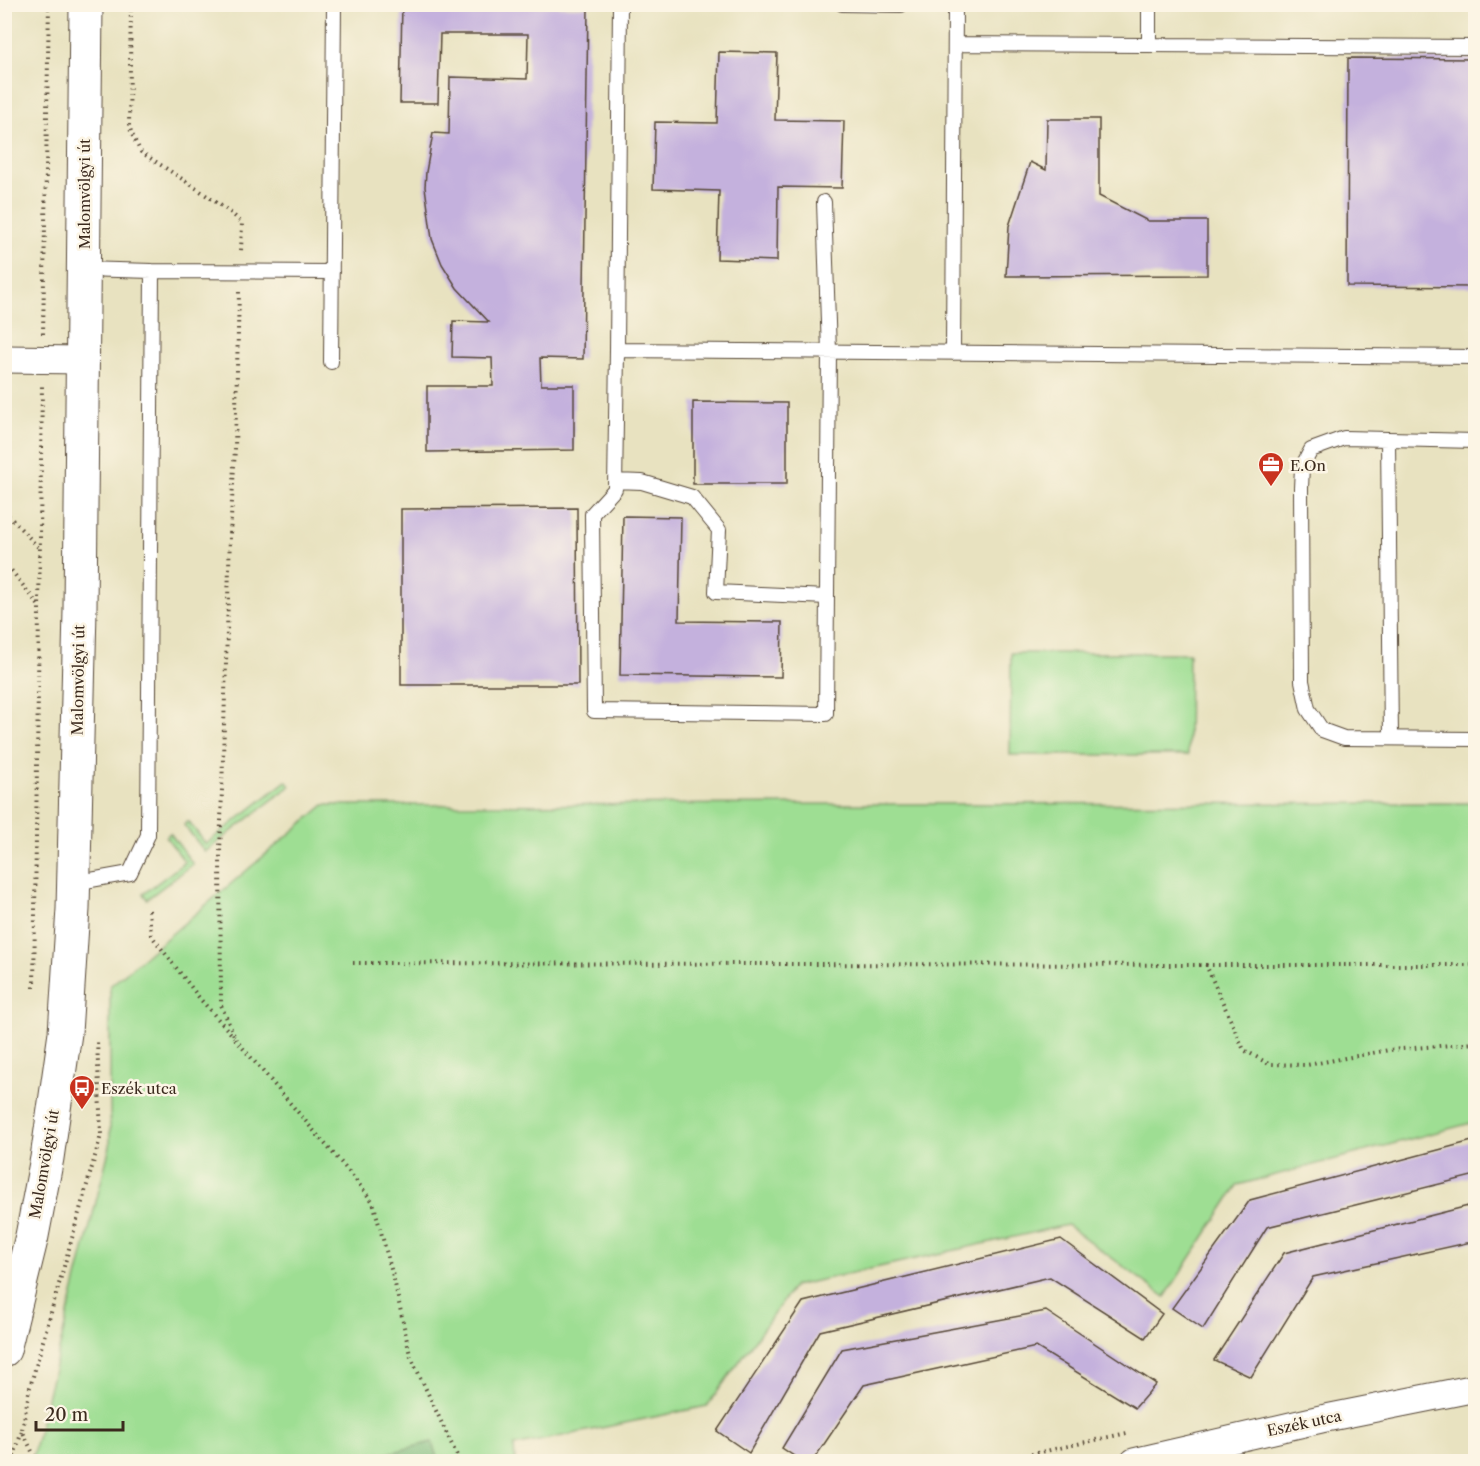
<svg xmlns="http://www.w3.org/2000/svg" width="1480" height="1466" font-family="'Libre Caslon Text',serif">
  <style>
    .green { fill: #9ede93; stroke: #6c8458; stroke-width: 1.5 }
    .forest { fill: #7ebd7d; stroke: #5c744e; stroke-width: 1.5 }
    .building { fill: #c4b1dd }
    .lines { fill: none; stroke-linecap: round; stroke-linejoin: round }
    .service-casing { stroke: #554636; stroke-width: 16 }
    .minor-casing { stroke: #554636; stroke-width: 29 }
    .secondary-casing { stroke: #554636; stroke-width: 35 }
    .path { stroke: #554636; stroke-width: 4; stroke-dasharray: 1.5 4.5; stroke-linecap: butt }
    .service { stroke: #fff; stroke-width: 14 }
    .minor { stroke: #fff; stroke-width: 27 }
    .secondary { stroke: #fff; stroke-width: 33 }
    .labels { text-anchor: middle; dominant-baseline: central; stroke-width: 5; stroke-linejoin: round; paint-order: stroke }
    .street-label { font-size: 15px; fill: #3b2a1e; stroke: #fcf5e5 }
    .poi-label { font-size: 15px; fill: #3b2a1e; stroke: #fcf5e5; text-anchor: start }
  </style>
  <rect width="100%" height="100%" fill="#fcf5e5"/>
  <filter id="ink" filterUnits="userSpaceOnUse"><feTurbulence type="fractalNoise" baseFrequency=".0167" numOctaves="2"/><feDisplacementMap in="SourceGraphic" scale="12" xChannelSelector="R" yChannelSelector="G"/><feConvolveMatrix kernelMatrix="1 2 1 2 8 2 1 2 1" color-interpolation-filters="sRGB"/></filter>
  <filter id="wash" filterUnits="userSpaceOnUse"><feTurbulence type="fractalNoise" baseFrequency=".008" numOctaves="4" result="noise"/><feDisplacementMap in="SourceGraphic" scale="24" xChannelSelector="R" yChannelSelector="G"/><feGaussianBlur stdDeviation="1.35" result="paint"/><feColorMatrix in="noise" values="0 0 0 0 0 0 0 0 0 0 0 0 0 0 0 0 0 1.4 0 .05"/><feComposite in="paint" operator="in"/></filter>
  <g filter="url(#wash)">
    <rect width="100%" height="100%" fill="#e8e2c0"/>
    <path class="green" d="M 1011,653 L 1189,653 L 1188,755 L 1010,755 Z
      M 286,781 L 290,786 L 205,852 L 184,825 L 188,821 L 206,844 Z
      M 1475,803 L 1475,1122 L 1238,1185 L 1165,1297 L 1067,1225 L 794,1286 L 707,1406 L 514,1446 L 515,1461 L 31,1462 L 110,1146 L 110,986 L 324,805 Z
      M 170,833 L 193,864 L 147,899 L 143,894 L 185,862 L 166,837 Z"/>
    <path class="forest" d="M 432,1442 L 438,1461 L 359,1461 Z"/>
    <g id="blocks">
      <path class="building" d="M 402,4 L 520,4 L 520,6 L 588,7 L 583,359 L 540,358 L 541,385 L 574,385 L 574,450 L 427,452 L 427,386 L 493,386 L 492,358 L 452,357 L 453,321 L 489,322 L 457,288 L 442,264 L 432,239 L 425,187 L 426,172 L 433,133 L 449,134 L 450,77 L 527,79 L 528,34 L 440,34 L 438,103 L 400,103 Z
        M 719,52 L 777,53 L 775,120 L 844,121 L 842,188 L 778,187 L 777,261 L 717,259 L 719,191 L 653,189 L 655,122 L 717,123 Z
        M 1348,58 L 1476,59 L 1476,287 L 1347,286 Z
        M 1047,119 L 1099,119 L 1099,196 L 1148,221 L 1207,221 L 1207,275 L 1006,276 L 1009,226 L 1030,162 L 1046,170 Z
        M 693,402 L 787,403 L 787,484 L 693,484 Z
        M 577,508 L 578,685 L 401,685 L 401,509 Z
        M 623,516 L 681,517 L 679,621 L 782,622 L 781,677 L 620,675 Z
        M 1476,1140 L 1476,1175 L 1267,1227 L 1203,1329 L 1172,1308 L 1250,1200 Z
        M 1476,1204 L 1476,1241 L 1313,1277 L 1251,1377 L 1214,1360 L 1284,1253 Z
        M 1061,1239 L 1162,1314 L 1145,1338 L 1050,1277 L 820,1331 L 749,1453 L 717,1431 L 803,1302 Z
        M 1046,1311 L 1156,1384 L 1135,1408 L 1036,1347 L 864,1385 L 812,1462 L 803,1462 L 782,1448 L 842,1349 Z"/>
    </g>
  </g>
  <g filter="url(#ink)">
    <use href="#blocks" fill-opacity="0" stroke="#554636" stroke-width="1.5"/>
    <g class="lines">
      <defs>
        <path id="service" d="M 620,4 L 617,350 L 1476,357
          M 842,4 L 901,5
          M 956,44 L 1476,47
          M 1149,45 L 1149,4
          M 152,271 L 332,272
          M 617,350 L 615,489 L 592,514 L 594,711 L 826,714 L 829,352 L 824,202
          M 953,353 L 955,4
          M 331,362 L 334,4
          M 1388,439 L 1391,738
          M 1476,441 L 1344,438 L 1311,450 L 1302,467 L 1301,488 L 1302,681 L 1308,709 L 1322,730 L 1344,738 L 1476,739
          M 615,481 L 642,482 L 692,497 L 719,530 L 716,592 L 827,597
          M 74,883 L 130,873 L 148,835 L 152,271 L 83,269"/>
        <path id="minor" d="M 4,359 L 82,360
          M 1134,1462 L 1321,1419 L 1476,1388"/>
        <path id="secondary" d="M 4,1350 L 32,1236 L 47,1158 L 65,1033 L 73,909 L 80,610 L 86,4"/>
      </defs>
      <use href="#service" class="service-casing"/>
      <use href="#minor" class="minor-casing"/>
      <use href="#secondary" class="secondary-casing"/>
      <path class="path" d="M 131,4 L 129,126 L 134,139 L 141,152 L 196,188 L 230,212 L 242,223 L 241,252
        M 239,292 L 235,448 L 230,536 L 220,853 L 221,1005 L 236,1040 L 350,1173 L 373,1202 L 395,1284 L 410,1355 L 460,1462
        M 43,334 L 49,4
        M 4,511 L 39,548
        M 4,561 L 39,606
        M 149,910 L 151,935 L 201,1000 L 234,1037
        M 353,963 L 1206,965 L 1244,1050 L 1269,1064 L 1307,1065 L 1389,1050 L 1476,1043
        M 1206,965 L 1476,965
        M 34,988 L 42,386
        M 12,1462 L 22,1431
        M 37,1462 L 22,1430 L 30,1387 L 101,1135 L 97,1041
        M 996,1462 L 1127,1433"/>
      <use href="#service" class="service"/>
      <use href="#minor" class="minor"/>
      <use href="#secondary" class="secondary"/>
    </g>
  </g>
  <defs>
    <symbol id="office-pin" viewBox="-11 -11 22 30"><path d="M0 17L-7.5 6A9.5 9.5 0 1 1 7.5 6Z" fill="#c8321e" stroke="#fcf5e5"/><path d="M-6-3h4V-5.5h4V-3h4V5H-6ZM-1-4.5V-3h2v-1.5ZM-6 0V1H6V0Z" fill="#fff"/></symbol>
    <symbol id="bus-pin" viewBox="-11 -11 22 30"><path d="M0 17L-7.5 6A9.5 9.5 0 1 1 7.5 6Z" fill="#c8321e" stroke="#fcf5e5"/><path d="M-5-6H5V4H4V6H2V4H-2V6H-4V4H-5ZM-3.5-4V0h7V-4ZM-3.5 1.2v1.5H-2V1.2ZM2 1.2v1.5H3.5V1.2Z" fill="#fff"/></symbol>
  </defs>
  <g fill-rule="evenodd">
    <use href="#office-pin" x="1256" y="450" width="30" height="40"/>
    <use href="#bus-pin" x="67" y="1073" width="30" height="40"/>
  </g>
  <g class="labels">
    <g class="street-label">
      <text transform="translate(84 194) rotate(-90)">Malomvölgyi út</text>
      <text transform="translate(78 680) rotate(-89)">Malomvölgyi út</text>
      <text transform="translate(44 1164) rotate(-80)">Malomvölgyi út</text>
      <text transform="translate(1304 1423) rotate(-12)">Eszék utca</text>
    </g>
    <g class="poi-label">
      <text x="1290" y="465">E.On</text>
      <text x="101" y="1088">Eszék utca</text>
    </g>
  </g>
  <rect width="1480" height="1466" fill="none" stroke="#fcf5e5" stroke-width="24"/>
  <path d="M36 1421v9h87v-9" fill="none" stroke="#3b2a1e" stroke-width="3"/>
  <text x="45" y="1421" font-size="18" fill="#3b2a1e" stroke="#fcf5e5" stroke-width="4.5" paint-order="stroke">20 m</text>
</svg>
